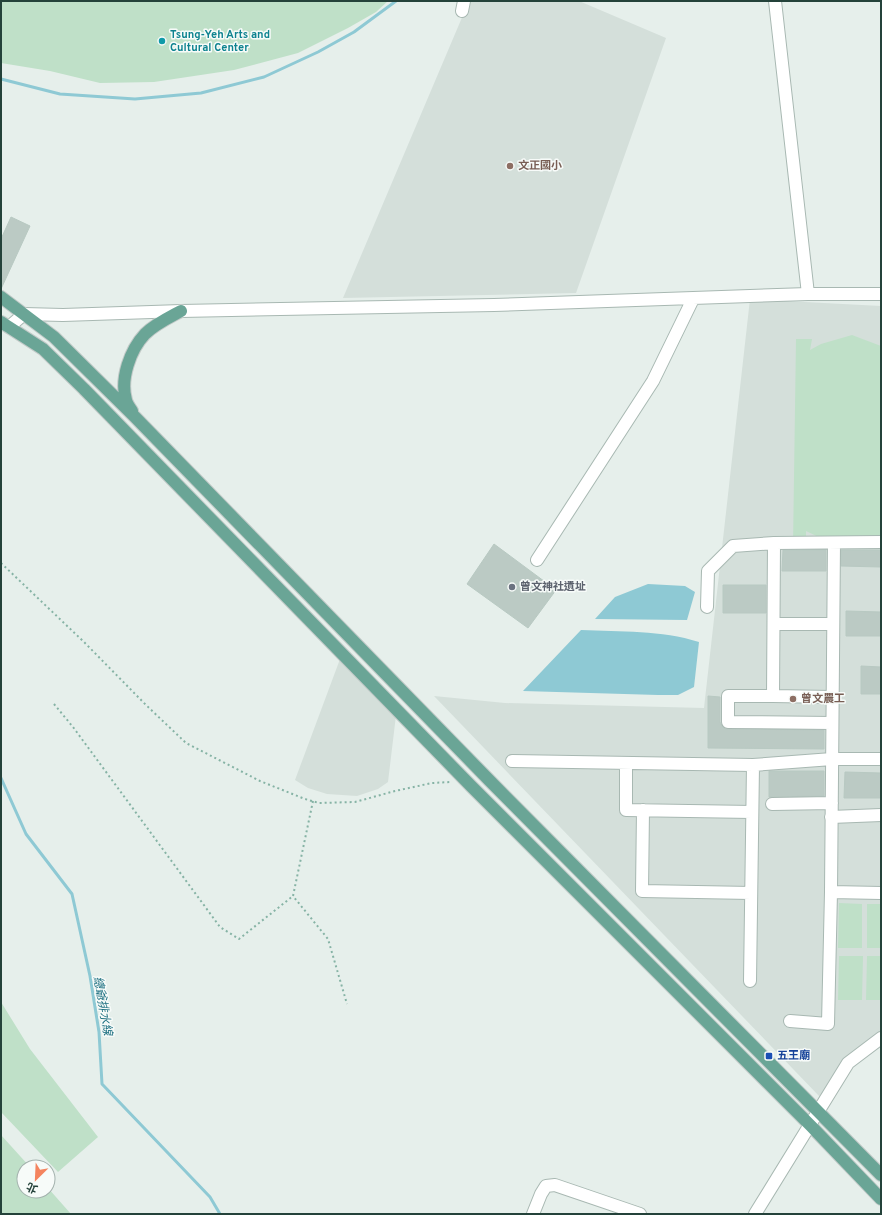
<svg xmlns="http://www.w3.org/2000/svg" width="882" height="1215" font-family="Overpass,'Noto Sans TC',sans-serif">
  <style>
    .built { fill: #d4dfda }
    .green { fill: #bfe0c8 }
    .water { fill: #8ec9d4 }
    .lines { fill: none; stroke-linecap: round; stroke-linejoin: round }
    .stream { stroke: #8ec9d4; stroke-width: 3 }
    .building { fill: #bbcac4; stroke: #b8c9c2 }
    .minor-casing { stroke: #a8b8b2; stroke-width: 14 }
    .major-casing { stroke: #c2cac8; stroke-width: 14 }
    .path { stroke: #86b3a5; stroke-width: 2; stroke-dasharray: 2 3; stroke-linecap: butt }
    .minor { stroke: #fff; stroke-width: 12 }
    .major { stroke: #6aa596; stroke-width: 12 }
    .culture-dot { fill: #0f9aa8; stroke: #f7fbf9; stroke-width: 1.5 }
    .education-dot { fill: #8d6e63; stroke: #f7fbf9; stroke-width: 1.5 }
    .worship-dot { fill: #6b7280; stroke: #f7fbf9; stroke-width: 1.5 }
    .transit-dot { fill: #1a4fb4; stroke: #f7fbf9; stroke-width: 1.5 }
    .labels { text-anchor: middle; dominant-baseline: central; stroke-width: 3; stroke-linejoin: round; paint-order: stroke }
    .culture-label { font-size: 11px; font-weight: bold; fill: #0d838f; stroke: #f7fbf9; text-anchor: start }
    .education-label { font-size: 11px; font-weight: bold; fill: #785e54; stroke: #f7fbf9; text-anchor: start }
    .worship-label { font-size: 11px; font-weight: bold; fill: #5b616d; stroke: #f7fbf9; text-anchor: start }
    .transit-label { font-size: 11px; font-weight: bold; fill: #164399; stroke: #f7fbf9; text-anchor: start }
    .water-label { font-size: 12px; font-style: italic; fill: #1c6f80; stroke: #f7fbf9 }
  </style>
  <rect width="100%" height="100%" fill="#e6efeb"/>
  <path class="built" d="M 469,1 L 579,1 L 666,38 L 576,293 L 343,298 Z
    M 750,299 L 881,306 L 881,1040 L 848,1065 L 820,1097 L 434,696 L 505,703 L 704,708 Z
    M 343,651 L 397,707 L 388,782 L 378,789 L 357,796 L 327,794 L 308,788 L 295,780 Z"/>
  <path class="green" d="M 1,1 L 388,1 L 376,12 L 348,28 L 298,53 L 234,70 L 154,82 L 100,83 L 50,71 L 1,63 Z
    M 852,335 L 881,346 L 881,535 L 851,544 L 827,541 L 806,531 L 806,546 L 793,546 L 796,339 L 812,339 L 810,350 L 821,344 Z
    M 839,903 L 862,904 L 862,948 L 838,948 Z
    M 867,904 L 881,904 L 881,948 L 867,948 Z
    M 839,956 L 863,956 L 862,1000 L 838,1000 Z
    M 867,956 L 881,956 L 881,1000 L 866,1000 Z
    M 1,1002 L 30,1049 L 98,1137 L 58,1172 L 1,1112 Z
    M 1,1135 L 30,1167 L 24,1167 L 24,1191 L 48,1191 L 48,1188 L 71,1214 L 1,1214 Z"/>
  <path class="water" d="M 648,584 L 685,586 L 695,592 L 687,620 L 595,619 L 615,597 Z
    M 581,630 C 621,632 661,630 699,642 L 694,687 L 678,695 L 658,695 L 523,691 Z"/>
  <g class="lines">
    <path class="stream" d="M 1,79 L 60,94 L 135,99 L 201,93 L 264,77 L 318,52 L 354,32 L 396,1
      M 1,778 L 26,834 L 72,894 L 90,976 L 99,1032 L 102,1084 L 210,1197 L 220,1214"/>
  </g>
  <path class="building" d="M 11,217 L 30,226 L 1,289 L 1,239 Z
    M 494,544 L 556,590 L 528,628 L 467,584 Z
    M 783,550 L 826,550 L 826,571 L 782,571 Z
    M 841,550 L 881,550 L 881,567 L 841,566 Z
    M 723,585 L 766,585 L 766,613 L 723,613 Z
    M 846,611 L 881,612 L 881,636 L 846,636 Z
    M 861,666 L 881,667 L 881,694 L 861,694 Z
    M 708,696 L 720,697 L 720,722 L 722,726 L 725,729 L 824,730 L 824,749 L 708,748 Z
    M 769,771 L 824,771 L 824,796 L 769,797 Z
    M 845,772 L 881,773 L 881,798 L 844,798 Z"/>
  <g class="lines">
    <defs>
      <path id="minor" d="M 775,1 L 808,294
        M 462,11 L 464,1
        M 9,327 L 24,314 L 63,315 L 181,311 L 494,305 L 808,294 L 881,294
        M 774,543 L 773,696 L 728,696 L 728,722 L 832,723
        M 537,560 L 653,381 L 693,299
        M 707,607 L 708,571 L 733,546 L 774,543 L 881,542
        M 774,624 L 833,624
        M 773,696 L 832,697
        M 512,761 L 753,765 L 832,759 L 881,759
        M 626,763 L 626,810 L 752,812
        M 772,804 L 832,803
        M 643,810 L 642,891 L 751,893
        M 831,817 L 881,815
        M 831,892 L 881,893
        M 750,981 L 753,765
        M 790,1021 L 828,1024 L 831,892 L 834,543
        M 533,1214 L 541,1194 L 546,1186 L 555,1185 L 640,1214
        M 755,1214 L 848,1063 L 881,1038"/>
      <path id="major" d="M 1,297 L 54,337 L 135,417 L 489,780 L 881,1175
        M 1,322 L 43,349 L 84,389 L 471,786 L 811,1126 L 881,1199
        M 132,411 C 130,408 127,404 126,400 C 120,379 130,350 145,334 C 155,324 168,318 181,311"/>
    </defs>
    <use href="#minor" class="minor-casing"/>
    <use href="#major" class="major-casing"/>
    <path class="path" d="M 1,563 L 84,642 L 146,705 L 186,743 L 260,781 L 305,799 L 319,803 L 355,802 L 395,791 L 432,783 L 451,782
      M 54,704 L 73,727 L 220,927 L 239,939 L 293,896
      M 313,801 L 293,896 L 328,939 L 347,1004"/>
    <use href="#minor" class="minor"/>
    <use href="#major" class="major"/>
  </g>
  <circle class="culture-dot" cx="162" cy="41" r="4"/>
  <g class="education-dot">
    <circle cx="510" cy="166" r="4"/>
    <circle cx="793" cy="699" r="4"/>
  </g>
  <circle class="worship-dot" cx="512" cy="587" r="4"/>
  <rect class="transit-dot" x="765" y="1052" width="8" height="8" rx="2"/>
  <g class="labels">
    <g class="culture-label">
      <text x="170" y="35">Tsung-Yeh Arts and<tspan x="170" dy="13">Cultural Center</tspan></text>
    </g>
    <g class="education-label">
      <text x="518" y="166">文正國小</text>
      <text x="801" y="699">曾文農工</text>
    </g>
    <g class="worship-label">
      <text x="520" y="587">曾文神社遺址</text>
    </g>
    <g class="transit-label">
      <text x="777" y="1056">五王廟</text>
    </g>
    <g class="water-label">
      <text transform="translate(102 1006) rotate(80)">總爺排水線</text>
    </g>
  </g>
  <rect width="882" height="1215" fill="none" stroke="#24423a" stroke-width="4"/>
  <g transform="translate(36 1179) rotate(204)"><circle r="19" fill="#f7fbf9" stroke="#a3b1ad"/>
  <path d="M0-3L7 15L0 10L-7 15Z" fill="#f4845f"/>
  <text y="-6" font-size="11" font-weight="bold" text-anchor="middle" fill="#24423a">北</text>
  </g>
</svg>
